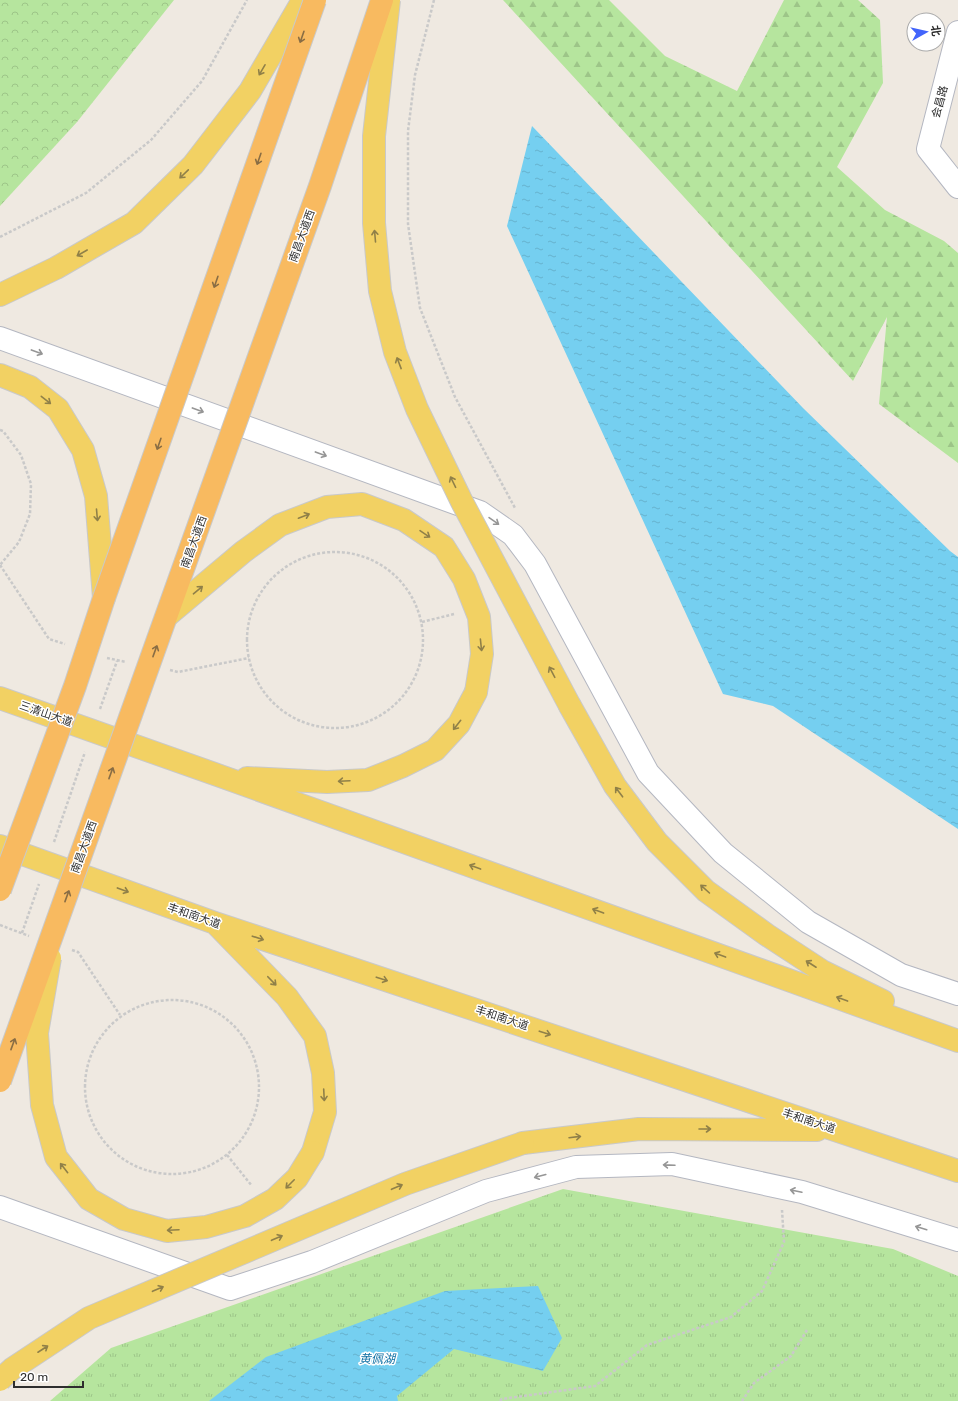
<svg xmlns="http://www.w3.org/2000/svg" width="958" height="1401" font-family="Rubik,'Noto Sans SC',sans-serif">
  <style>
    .grass { fill: url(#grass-tufts) }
    .forest { fill: url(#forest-firs) }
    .park { fill: url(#park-crowns) }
    .water { fill: url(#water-ripples) }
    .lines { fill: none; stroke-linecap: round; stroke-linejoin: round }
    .tertiary-casing { stroke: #b4b7c1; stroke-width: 24 }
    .secondary-casing { stroke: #b4b7c1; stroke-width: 24 }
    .primary-casing { stroke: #c9c9c9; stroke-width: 24 }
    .path { stroke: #c9c9c9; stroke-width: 2.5; stroke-dasharray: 3 2; stroke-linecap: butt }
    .tertiary { stroke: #fff; stroke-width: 22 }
    .secondary { stroke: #fff; stroke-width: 22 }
    .primary { stroke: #f2d163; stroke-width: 22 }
    .primary-bridge-casing { stroke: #c9c9c9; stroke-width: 24; stroke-linecap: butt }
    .trunk-bridge-casing { stroke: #c9c9c9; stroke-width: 24; stroke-linecap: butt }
    .primary-bridge { stroke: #f2d163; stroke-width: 22 }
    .trunk-bridge { stroke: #f8ba60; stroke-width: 22 }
    .oneway { stroke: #896d44 }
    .oneway2 { stroke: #908048 }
    .oneway3 { stroke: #969696 }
    .labels { text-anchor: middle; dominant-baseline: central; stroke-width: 3; stroke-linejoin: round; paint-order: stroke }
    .street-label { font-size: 11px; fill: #2e2e2e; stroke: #fff }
    .water-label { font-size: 12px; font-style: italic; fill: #0d6fa3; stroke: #fff }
  </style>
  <defs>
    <pattern id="grass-tufts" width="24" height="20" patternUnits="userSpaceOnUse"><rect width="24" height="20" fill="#b6e59e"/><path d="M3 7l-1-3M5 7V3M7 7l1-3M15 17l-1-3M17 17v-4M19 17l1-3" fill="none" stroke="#9dc588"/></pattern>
    <pattern id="forest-firs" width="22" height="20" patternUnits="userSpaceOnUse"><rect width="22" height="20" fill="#b6e59e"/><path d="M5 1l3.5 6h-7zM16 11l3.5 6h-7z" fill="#9dc588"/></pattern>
    <pattern id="park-crowns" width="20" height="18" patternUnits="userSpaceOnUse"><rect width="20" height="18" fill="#b6e59e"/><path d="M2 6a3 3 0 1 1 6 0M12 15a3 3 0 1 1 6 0" fill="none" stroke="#9dc588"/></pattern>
    <pattern id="water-ripples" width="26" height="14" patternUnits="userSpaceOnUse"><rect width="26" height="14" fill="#75cff0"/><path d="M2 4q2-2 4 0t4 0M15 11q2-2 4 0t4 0" fill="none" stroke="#66b2ce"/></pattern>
  </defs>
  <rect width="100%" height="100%" fill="#efe9e1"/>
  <path class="grass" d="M 563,1189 L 893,1249 L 958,1276 L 958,1401 L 50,1401 L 111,1348 Z"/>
  <path class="forest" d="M 503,0 L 609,0 L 665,56 L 737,91 L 784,0 L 858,0 L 880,20 L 883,83 L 837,167 L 885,210 L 944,241 L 958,253 L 958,463 L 879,404 L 887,317 L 853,381 Z"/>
  <path class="park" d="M 0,0 L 174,0 L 77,122 L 0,206 Z"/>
  <path class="water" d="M 532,126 L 803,408 L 950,551 L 958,557 L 958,829 L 773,706 L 723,694 L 507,226 Z
    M 538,1286 L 562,1338 L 543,1371 L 454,1349 L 397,1396 L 398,1401 L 209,1401 L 266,1357 L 445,1291 Z"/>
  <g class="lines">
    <defs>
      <path id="tertiary" d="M 958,32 L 928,149 L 958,187"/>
      <path id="secondary" d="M 0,338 L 480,512 L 513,535 L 535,564 L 648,773 L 723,853 L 808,922 L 901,975 L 958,994
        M 0,1207 L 230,1289 L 312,1262 L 486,1191 L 576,1167 L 672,1164 L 802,1192 L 958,1240"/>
      <path id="primary" d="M 0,295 L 56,268 L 134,223 L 193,165 L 250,91 L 303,0
        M 0,375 L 30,387 L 58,409 L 83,450 L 96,496 L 104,598
        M 0,698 L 223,777 L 958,1041
        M 570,706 L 615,786 L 657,842 L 706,891 L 767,935 L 822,971 L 883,1001
        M 247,778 L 327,782 L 368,780 L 403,766 L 435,750 L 459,724 L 476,692
        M 0,846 L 215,923 L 958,1171
        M 217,925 L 287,997 L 315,1036 L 323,1073 L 325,1112 L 313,1152
        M 523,1143 L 639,1129 L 817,1130"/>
    </defs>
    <use href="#tertiary" class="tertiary-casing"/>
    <use href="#secondary" class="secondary-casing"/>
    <use href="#primary" class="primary-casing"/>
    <path class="path" d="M 434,0 L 415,75 L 408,131 L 408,224 L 420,308 L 455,397 L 515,508
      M 0,237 L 86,193 L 151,140 L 202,81 L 247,0
      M 0,430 L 3,431 L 21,455 L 31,484 L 30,514 L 19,542 L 0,565
      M247 640a88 88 0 1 1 176 0a88 88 0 1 1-176 0Z
      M 0,565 L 49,639 L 65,644
      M 422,622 L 454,614
      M 107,658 L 126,662
      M 170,670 L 178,672 L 249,658
      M 100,709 L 117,661
      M 54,842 L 85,752
      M 0,925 L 29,936
      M 22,933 L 39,884
      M 72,950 L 78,952 L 120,1015
      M85 1087a87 87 0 1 1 174 0a87 87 0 1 1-174 0Z
      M 227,1155 L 252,1186
      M 500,1401 L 502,1399 L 595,1386 L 647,1345 L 731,1317 L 762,1291 L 784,1242 L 782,1210
      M 742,1401 L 754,1383 L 791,1356 L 807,1330"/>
    <use href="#tertiary" class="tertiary"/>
    <use href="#secondary" class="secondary"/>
    <use href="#primary" class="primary"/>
    <defs>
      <path id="primary-bridge" d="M 389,0 L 374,136 L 374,223 L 380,291 L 395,352 L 417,409 L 462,502 L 570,706
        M 168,615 L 243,552 L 280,525 L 327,507 L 362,504 L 404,520 L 444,547 L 464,579 L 479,617 L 482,654 L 476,692
        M 50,958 L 37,1033 L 42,1105 L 56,1157 L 89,1199 L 124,1219 L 167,1231 L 206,1227 L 245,1216 L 275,1199 L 297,1178 L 313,1152
        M 0,1380 L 12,1369 L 89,1318 L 405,1184 L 523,1143"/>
      <path id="trunk-bridge" d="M 0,890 L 75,686 L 104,598 L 315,0
        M 0,1081 L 320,186 L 382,0"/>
    </defs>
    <use href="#primary-bridge" class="primary-bridge-casing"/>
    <use href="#trunk-bridge" class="trunk-bridge-casing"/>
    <use href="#primary-bridge" class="primary-bridge"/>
    <use href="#trunk-bridge" class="trunk-bridge"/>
  </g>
  <defs><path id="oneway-shaft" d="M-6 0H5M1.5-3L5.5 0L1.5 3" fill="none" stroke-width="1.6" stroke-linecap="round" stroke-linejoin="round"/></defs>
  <g class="oneway">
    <use href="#oneway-shaft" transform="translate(302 37) rotate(109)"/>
    <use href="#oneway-shaft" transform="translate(259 159) rotate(109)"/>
    <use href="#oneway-shaft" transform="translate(216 282) rotate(109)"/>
    <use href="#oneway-shaft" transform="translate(159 444) rotate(109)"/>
    <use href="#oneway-shaft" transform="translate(155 651) rotate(-70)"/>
    <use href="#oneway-shaft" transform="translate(111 773) rotate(-70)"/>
    <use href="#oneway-shaft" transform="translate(67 896) rotate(-70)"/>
    <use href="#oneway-shaft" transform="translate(13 1044) rotate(-70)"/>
  </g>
  <g class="oneway2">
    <use href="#oneway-shaft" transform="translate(262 70) rotate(120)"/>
    <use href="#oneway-shaft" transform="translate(184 174) rotate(136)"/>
    <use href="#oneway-shaft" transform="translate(375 236) rotate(-95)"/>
    <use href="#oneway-shaft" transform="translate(82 253) rotate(150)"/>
    <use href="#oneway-shaft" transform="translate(399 363) rotate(-111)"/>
    <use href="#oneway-shaft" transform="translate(46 400) rotate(38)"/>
    <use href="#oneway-shaft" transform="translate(453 482) rotate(-116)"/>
    <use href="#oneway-shaft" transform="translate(97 515) rotate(85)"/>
    <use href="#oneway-shaft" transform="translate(304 516) rotate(-21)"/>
    <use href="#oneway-shaft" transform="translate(425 534) rotate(34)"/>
    <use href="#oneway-shaft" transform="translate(198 590) rotate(-40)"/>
    <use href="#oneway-shaft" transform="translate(481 645) rotate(84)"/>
    <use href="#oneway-shaft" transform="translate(552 672) rotate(-118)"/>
    <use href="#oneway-shaft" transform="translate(457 725) rotate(128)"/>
    <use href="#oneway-shaft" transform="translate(344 781) rotate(177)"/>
    <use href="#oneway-shaft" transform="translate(619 792) rotate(-127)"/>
    <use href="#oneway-shaft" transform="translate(475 867) rotate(-160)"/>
    <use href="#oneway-shaft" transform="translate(705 889) rotate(-138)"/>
    <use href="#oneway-shaft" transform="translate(123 890) rotate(20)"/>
    <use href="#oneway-shaft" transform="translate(598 911) rotate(-160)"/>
    <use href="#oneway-shaft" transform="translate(258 938) rotate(18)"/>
    <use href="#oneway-shaft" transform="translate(720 955) rotate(-160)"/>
    <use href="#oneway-shaft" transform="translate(811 964) rotate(-147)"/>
    <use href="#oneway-shaft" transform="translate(382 979) rotate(18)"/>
    <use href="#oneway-shaft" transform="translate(272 981) rotate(46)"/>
    <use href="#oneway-shaft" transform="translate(842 999) rotate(-160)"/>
    <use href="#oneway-shaft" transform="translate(545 1033) rotate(18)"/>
    <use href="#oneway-shaft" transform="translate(324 1095) rotate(87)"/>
    <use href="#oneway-shaft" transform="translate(705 1129)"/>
    <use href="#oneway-shaft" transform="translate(575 1137) rotate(-7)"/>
    <use href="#oneway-shaft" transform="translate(64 1168) rotate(-128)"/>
    <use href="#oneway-shaft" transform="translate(290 1184) rotate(135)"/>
    <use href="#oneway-shaft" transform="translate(397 1187) rotate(-23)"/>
    <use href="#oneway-shaft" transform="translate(173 1230) rotate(177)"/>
    <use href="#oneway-shaft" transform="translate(277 1238) rotate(-23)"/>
    <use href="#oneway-shaft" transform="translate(158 1289) rotate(-23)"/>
    <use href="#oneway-shaft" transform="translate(43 1349) rotate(-33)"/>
  </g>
  <g class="oneway3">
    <use href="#oneway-shaft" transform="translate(37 352) rotate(20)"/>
    <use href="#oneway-shaft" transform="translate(198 410) rotate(20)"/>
    <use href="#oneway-shaft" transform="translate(321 454) rotate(20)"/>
    <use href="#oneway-shaft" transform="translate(494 521) rotate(35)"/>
    <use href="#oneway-shaft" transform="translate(669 1165) rotate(-178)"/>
    <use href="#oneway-shaft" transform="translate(540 1176) rotate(165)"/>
    <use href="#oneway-shaft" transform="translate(796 1191) rotate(-168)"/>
    <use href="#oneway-shaft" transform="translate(921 1228) rotate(-163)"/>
  </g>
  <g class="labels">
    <g class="street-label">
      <text transform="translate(940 102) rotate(-75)">会昌路</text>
      <text transform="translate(302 236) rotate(-70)">南昌大道西</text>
      <text transform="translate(194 542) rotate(-70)">南昌大道西</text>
      <text transform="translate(46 714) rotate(19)">三清山大道</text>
      <text transform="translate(84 847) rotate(-70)">南昌大道西</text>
      <text transform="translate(194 916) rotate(19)">丰和南大道</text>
      <text transform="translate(502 1018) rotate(18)">丰和南大道</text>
      <text transform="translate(809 1121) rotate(18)">丰和南大道</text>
    </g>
    <g class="water-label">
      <text x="377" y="1359">黄佩湖</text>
    </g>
  </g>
  <g transform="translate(926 32) rotate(82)"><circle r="19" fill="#ffffff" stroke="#ababab"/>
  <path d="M0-3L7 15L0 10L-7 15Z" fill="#4264fb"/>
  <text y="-6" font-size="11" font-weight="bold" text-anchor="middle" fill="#2e2e2e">北</text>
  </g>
  <path d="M14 1381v6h69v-6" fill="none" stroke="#2e2e2e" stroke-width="2"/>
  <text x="20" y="1381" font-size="12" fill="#2e2e2e" stroke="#ffffff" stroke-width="3" paint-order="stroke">20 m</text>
</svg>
